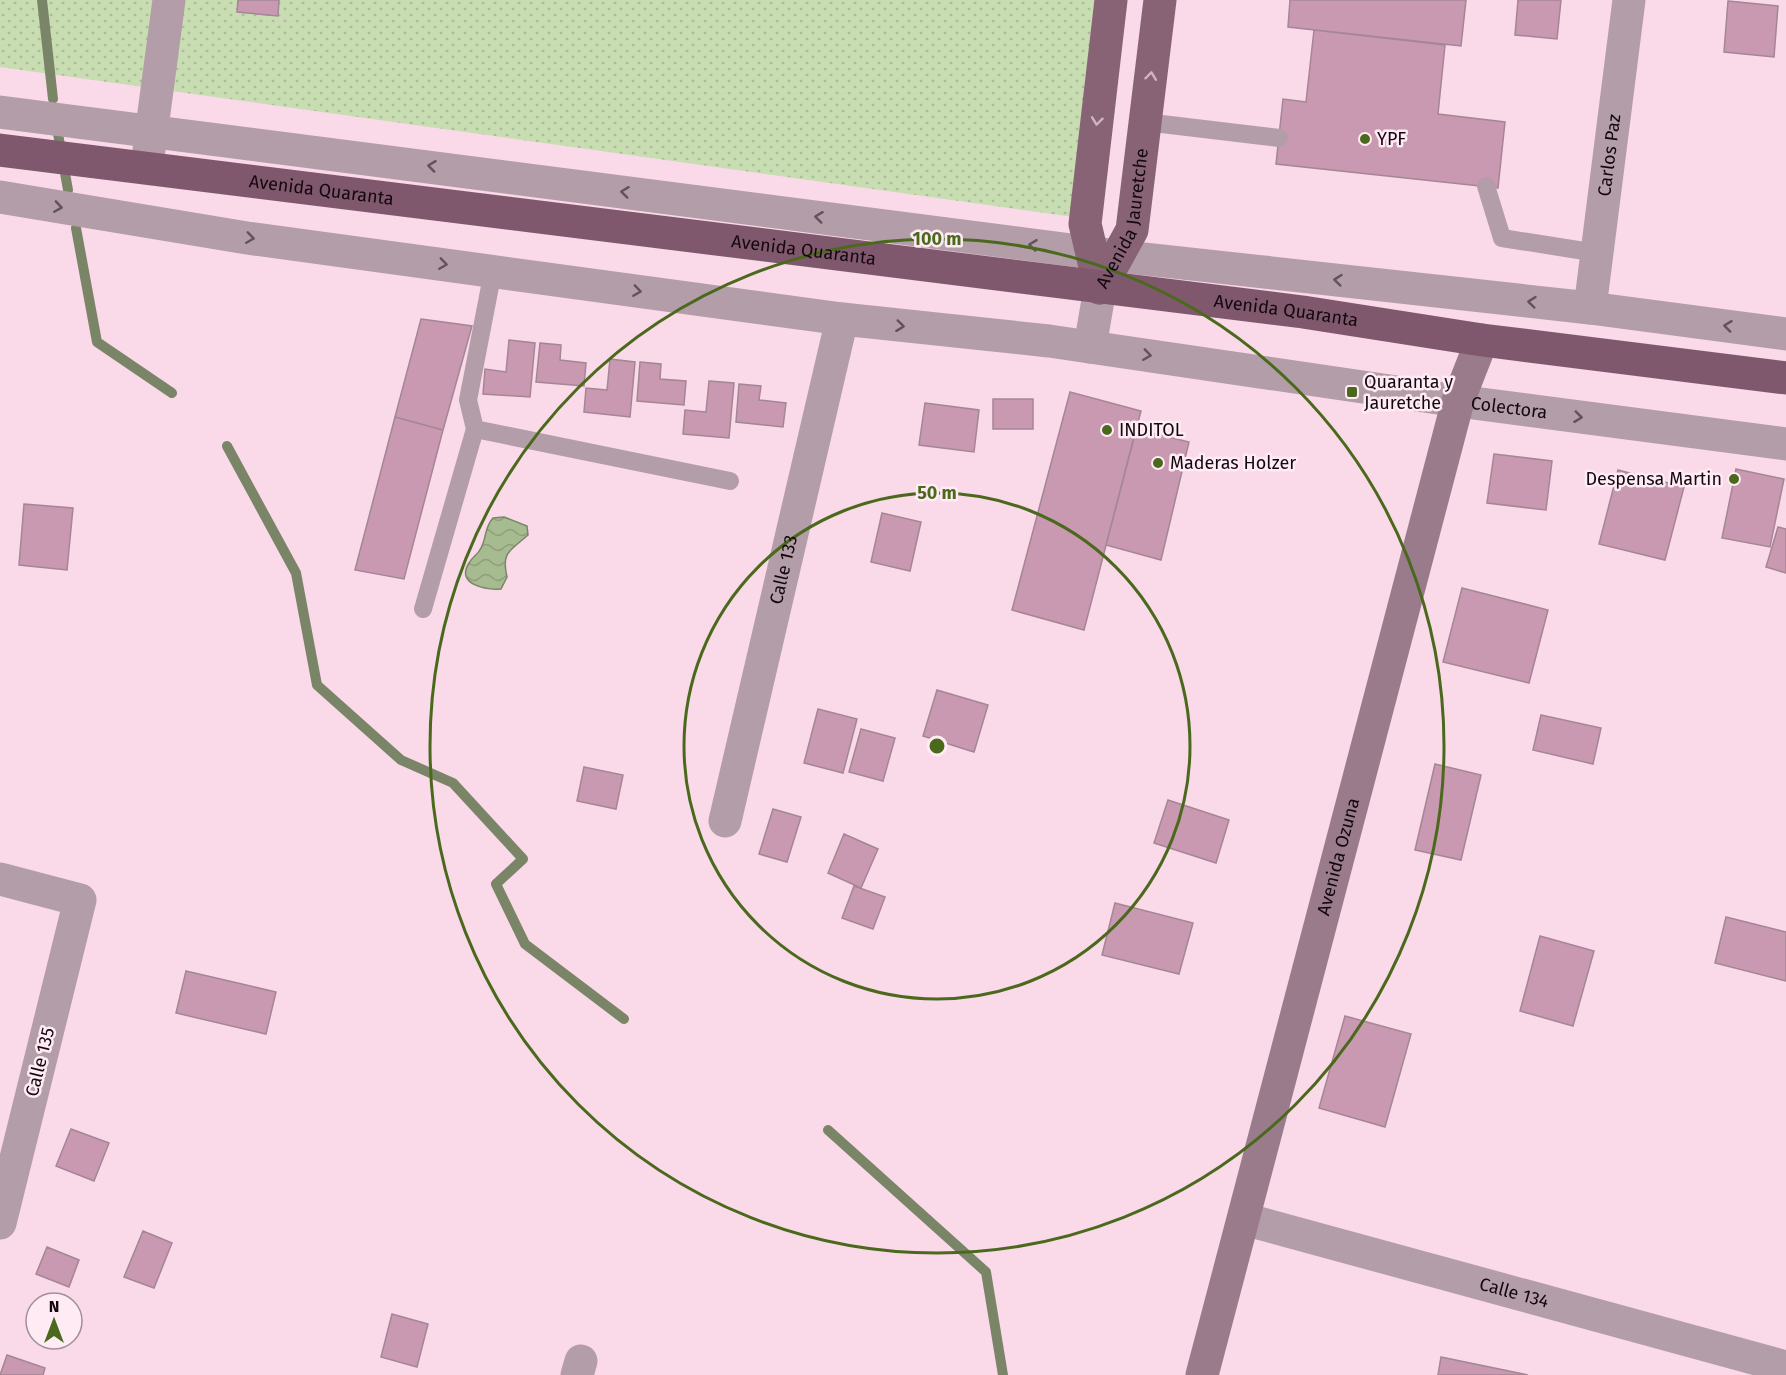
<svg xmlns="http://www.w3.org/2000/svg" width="1786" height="1375" font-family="'Fira Sans',sans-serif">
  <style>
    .grass { fill: url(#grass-dots) }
    .water { fill: url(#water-waves); stroke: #7a8568; stroke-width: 1.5 }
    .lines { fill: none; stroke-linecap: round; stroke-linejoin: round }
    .stream { stroke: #7a8568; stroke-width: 10 }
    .building { fill: #c899b1; stroke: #a48695; stroke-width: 1.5 }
    .service { stroke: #b39da8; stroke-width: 18 }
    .minor { stroke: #b39da8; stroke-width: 33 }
    .secondary { stroke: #9a7b8b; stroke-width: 33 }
    .primary { stroke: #886376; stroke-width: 33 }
    .trunk { stroke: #80586d; stroke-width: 33 }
    .oneway { stroke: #cfb5c2 }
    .oneway2 { stroke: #62525a }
    .ring { fill: none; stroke: #4b691d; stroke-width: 3 }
    .poi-dot { fill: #4b691d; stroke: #ffebf4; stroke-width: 2 }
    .labels { text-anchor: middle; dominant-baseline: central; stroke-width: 5; stroke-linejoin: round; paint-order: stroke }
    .poi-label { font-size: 18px; fill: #12080d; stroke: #ffebf4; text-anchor: start }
    .street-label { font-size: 18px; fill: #12080d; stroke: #ffebf4 }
    .centre { fill: #4b691d; stroke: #ffebf4; stroke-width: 3 }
    .ring-label { font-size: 18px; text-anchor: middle; font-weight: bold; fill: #4b691d; stroke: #ffebf4; stroke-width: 5; stroke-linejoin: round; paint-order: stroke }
  </style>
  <defs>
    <pattern id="grass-dots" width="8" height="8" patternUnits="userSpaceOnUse" patternTransform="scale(1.5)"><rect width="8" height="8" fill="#c8ddb2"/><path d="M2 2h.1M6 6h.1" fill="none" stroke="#abbc98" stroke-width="1.8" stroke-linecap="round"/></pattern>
    <pattern id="water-waves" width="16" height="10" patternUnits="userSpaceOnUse" patternTransform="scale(1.5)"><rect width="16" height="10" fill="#a6bb8f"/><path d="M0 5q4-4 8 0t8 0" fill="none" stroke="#8e9f7a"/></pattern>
  </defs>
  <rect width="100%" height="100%" fill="#fad9e9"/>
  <path class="grass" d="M 0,0 L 1099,0 L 1074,217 L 0,67 Z"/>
  <path class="water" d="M 504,517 L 527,526 L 528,535 C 510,551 501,552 507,577 L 501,589 C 487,590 455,585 469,563 C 472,557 478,555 481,548 C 487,537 484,528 493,518 Z"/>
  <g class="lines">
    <path class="stream" d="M 42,0 L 53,99
      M 57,128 L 68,190
      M 76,228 L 97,342 L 172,393
      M 227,446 L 296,573 L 317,685 L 401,760 L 453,783 L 523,859 L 496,884 L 525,944 L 624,1019
      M 828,1130 L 986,1272 L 1003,1375"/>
  </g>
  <path class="building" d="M 238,0 L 279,0 L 278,16 L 237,12 Z
    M 1290,0 L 1466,0 L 1461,46 L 1288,27 Z
    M 1518,0 L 1561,0 L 1557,39 L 1515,35 Z
    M 1728,1 L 1778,6 L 1774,57 L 1724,52 Z
    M 1314,30 L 1445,45 L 1438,114 L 1505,122 L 1498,188 L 1276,164 L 1283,99 L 1306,102 Z
    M 421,319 L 472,326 L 443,430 L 395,417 Z
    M 509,340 L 535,343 L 530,397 L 483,394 L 485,369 L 506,372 Z
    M 540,343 L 561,345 L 560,360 L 586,363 L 584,386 L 536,382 Z
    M 610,359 L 635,362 L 630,417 L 584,412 L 586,388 L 607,390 Z
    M 640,362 L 661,364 L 660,379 L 686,381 L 684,405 L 637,401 Z
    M 709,381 L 734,383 L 729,438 L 683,434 L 685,410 L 706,412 Z
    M 739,384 L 761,386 L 759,400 L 786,403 L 783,427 L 736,422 Z
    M 1070,392 L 1141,411 L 1084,630 L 1012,610 Z
    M 993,399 L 1033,399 L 1033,429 L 993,429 Z
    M 925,403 L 979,410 L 974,452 L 919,445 Z
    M 395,417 L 443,430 L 404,579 L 355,570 Z
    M 1136,429 L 1189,442 L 1161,560 L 1106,545 Z
    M 1494,454 L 1552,461 L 1546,510 L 1487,503 Z
    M 1736,469 L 1784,479 L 1770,547 L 1722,538 Z
    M 1618,470 L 1684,487 L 1665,560 L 1599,544 Z
    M 24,504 L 73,508 L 67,570 L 19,565 Z
    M 882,513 L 921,522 L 910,571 L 871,562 Z
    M 1778,527 L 1786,529 L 1786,573 L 1766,567 Z
    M 1462,588 L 1548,610 L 1529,683 L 1443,662 Z
    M 937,690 L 988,705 L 974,752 L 923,736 Z
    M 818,709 L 857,719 L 843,773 L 804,763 Z
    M 1541,715 L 1601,728 L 1593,764 L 1533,750 Z
    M 861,729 L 895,738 L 883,781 L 849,772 Z
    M 1435,764 L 1481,775 L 1461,860 L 1415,850 Z
    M 584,767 L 623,775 L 616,809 L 577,801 Z
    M 1168,800 L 1229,820 L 1216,863 L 1154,843 Z
    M 773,809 L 801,817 L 787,862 L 759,854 Z
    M 844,834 L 878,849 L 861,888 L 828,873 Z
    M 854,886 L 885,897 L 873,929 L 842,918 Z
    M 1115,903 L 1193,923 L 1179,974 L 1102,955 Z
    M 1726,917 L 1786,932 L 1786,981 L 1715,963 Z
    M 1540,936 L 1594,951 L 1573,1026 L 1520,1011 Z
    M 186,971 L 276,992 L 266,1034 L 176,1013 Z
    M 1345,1016 L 1411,1034 L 1385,1127 L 1319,1108 Z
    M 71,1129 L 109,1143 L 94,1181 L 56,1166 Z
    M 143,1231 L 172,1243 L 154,1288 L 124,1277 Z
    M 47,1247 L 79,1260 L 69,1287 L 36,1274 Z
    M 392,1314 L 428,1324 L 417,1367 L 381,1357 Z
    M 7,1355 L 45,1368 L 43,1375 L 0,1375 Z
    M 1441,1357 L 1528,1375 L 1438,1375 Z"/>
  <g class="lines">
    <path class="service" d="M 1145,122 L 1279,138
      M 1486,186 L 1502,238 L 1597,253
      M 475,429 L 730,481
      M 423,609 L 475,429 L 468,400 L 493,271"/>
    <g class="minor">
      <path d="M 0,112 L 1118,256 L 1590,308 L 1786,334"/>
      <path d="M 149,150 L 169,0"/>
      <path id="s1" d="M 0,197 L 247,238 L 842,319 L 1049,341 L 1458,401 L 1786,444"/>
      <path id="s2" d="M 1590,308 L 1629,0"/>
      <path d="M 1090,347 L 1100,288"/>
      <path id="s3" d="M 725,821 L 842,319"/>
      <path d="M 0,879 L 80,900 L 0,1223"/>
      <path id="s4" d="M 1244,1219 L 1786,1367"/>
      <path d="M 577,1375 L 581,1361"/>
    </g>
    <path class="secondary" id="s5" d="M 1202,1375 L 1458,401 L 1482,340"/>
    <g class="primary">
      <path id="s6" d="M 1100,288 L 1132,230 L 1160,0"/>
      <path d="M 1100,288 L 1085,224 L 1111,0"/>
    </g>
    <path class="trunk" id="s7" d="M 0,150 L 1303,312 L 1482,340 L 1786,378"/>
  </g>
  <defs><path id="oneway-chevron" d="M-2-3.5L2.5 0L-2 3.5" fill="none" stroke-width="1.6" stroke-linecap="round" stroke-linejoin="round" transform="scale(1.5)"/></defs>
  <g class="oneway">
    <use href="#oneway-chevron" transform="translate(1151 76) rotate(-83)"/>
    <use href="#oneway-chevron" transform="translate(1097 121) rotate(97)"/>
  </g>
  <g class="oneway2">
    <use href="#oneway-chevron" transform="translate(432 166) rotate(-173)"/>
    <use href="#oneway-chevron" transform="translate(625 192) rotate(-173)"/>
    <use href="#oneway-chevron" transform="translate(58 207) rotate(9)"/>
    <use href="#oneway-chevron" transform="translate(819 217) rotate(-173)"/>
    <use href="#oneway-chevron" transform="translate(250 238) rotate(8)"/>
    <use href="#oneway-chevron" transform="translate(1033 245) rotate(-173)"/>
    <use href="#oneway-chevron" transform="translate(443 264) rotate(8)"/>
    <use href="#oneway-chevron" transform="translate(1338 280) rotate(-174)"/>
    <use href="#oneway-chevron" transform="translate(637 291) rotate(8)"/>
    <use href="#oneway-chevron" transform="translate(1532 302) rotate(-174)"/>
    <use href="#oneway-chevron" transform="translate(900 326) rotate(7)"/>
    <use href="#oneway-chevron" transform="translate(1728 326) rotate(-173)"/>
    <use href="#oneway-chevron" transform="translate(1147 355) rotate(8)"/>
    <use href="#oneway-chevron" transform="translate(1578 417) rotate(7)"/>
  </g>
  <g class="ring">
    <circle cx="937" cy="746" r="253"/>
    <circle cx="937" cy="746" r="507"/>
  </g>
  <g class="poi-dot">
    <circle cx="1365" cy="139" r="6"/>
    <rect x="1346" y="386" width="12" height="12" rx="3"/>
    <circle cx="1107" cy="430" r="6"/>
    <circle cx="1158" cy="463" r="6"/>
    <circle cx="1734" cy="479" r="6"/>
  </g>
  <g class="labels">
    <g class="poi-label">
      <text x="1377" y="139">YPF</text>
      <text x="1364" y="382">Quaranta y<tspan x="1364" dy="21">Jauretche</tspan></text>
      <text x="1119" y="430">INDITOL</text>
      <text x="1170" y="463">Maderas Holzer</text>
      <text x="1722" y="479" text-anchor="end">Despensa Martin</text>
    </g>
    <g class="street-label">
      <text stroke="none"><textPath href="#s2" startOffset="154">Carlos Paz</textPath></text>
      <text stroke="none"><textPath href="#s7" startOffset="324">Avenida Quaranta</textPath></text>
      <text stroke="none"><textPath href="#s6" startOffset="75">Avenida Jauretche</textPath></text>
      <text stroke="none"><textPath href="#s7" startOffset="810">Avenida Quaranta</textPath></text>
      <text stroke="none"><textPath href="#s7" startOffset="1296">Avenida Quaranta</textPath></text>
      <text stroke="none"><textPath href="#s1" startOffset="1524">Colectora</textPath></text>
      <text stroke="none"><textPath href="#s3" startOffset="258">Calle 133</textPath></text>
      <text stroke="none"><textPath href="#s5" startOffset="536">Avenida Ozuna</textPath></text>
      <text transform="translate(40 1062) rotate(-76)">Calle 135</text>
      <text stroke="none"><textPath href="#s4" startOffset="280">Calle 134</textPath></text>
    </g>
  </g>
  <circle cx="937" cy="746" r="9" class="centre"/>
  <g class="ring-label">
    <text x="937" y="245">100 m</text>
    <text x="937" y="499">50 m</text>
  </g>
  <g transform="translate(54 1321)"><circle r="28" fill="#ffebf4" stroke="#a09098" stroke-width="1.5"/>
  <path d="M0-4.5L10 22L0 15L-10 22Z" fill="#4b691d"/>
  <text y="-9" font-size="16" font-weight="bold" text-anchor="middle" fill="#12080d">N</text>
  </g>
</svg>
